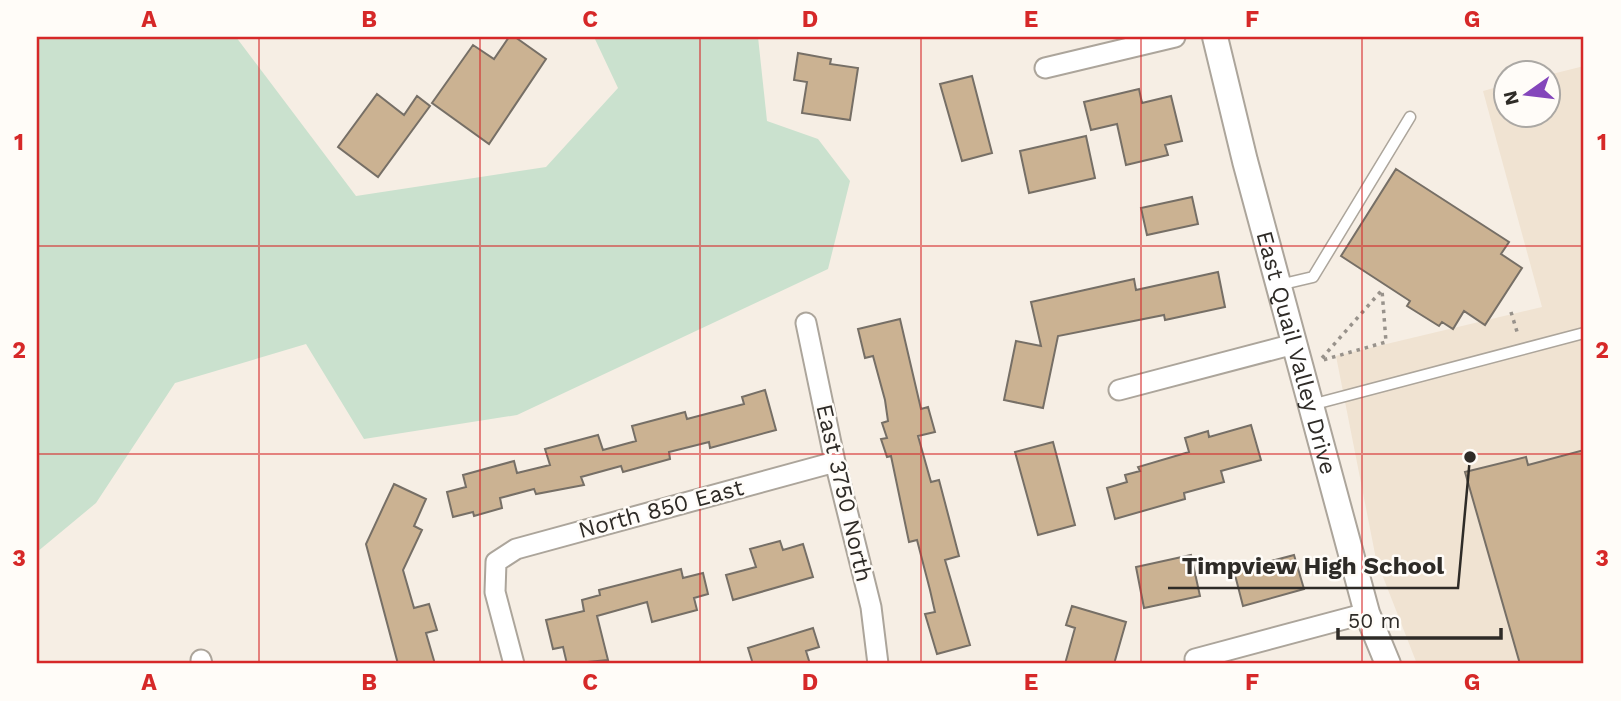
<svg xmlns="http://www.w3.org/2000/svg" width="1621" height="701" font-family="'Work Sans',sans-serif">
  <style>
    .built { fill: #f0e3d2 }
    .green { fill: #cae1ce }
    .building { fill: #cbb292; stroke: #766f66; stroke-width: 2 }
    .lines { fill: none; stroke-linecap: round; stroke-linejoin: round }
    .service-casing { stroke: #aca59b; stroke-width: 13 }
    .minor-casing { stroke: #aca59b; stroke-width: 23 }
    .tertiary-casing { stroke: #aca59b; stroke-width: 28 }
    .path { stroke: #98928b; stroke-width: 3.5; stroke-dasharray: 3.5 5; stroke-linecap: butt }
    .service { stroke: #fff; stroke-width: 10 }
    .minor { stroke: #fff; stroke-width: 19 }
    .tertiary { stroke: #fff; stroke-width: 24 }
    .grid { fill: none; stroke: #d62828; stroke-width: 2; stroke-opacity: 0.55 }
    .labels { text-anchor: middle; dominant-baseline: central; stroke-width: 5; stroke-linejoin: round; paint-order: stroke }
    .street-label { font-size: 23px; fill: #2e2b27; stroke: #fffcf8 }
    .leader { fill: none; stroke: #2e2b27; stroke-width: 2.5 }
    .callout-dot { fill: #2e2b27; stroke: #fffcf8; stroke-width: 2.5 }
    .callout-label { font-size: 24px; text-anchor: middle; font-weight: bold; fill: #2e2b27; stroke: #fffcf8; stroke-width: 5; stroke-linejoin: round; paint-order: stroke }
    .neatline { fill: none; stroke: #d62828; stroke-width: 2.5 }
    .grid-label { font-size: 23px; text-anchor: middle; font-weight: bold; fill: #d62828 }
  </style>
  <rect width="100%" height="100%" fill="#f6eee4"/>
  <path class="built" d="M 1584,66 L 1584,664 L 1417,664 L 1376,559 L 1336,356 L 1542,307 L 1483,91 L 1505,85 L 1506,116 L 1548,116 L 1548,75 Z"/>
  <path class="green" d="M 37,37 L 236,37 L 356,196 L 546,167 L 618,88 L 594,37 L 758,37 L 767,121 L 818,139 L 850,181 L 828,269 L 517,415 L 364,439 L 306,344 L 175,383 L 96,503 L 37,552 Z"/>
  <path class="building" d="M 509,37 L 515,37 L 546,59 L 489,144 L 432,103 L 473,45 L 494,59 Z
    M 798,53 L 831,59 L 830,64 L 858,68 L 850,120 L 802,113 L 807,82 L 794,80 Z
    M 972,76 L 992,153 L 962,161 L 940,84 Z
    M 1139,89 L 1142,103 L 1171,96 L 1182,141 L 1165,145 L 1168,155 L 1126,165 L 1117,124 L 1091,130 L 1084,102 Z
    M 377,94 L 404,115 L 417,96 L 430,106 L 378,177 L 338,147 Z
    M 1086,136 L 1095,178 L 1029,193 L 1020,151 Z
    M 1396,169 L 1509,242 L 1501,254 L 1522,268 L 1485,325 L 1464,311 L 1453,329 L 1442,322 L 1439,326 L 1407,306 L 1410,301 L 1341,256 Z
    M 1192,197 L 1198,224 L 1147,235 L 1141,208 Z
    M 1218,272 L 1225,307 L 1165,320 L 1164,315 L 1058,336 L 1043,408 L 1004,400 L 1016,341 L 1041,346 L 1031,302 L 1134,279 L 1136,290 Z
    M 900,319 L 921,409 L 928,407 L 935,432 L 918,436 L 931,482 L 939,480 L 959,556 L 945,560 L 970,645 L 937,654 L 925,614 L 935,612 L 930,590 L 917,540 L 909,542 L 891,456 L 887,457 L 881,439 L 887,438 L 882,423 L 888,421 L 885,400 L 873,356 L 865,358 L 858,329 Z
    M 765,390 L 776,430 L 710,448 L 709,442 L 669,452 L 670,459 L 623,472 L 621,466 L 581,477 L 584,485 L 536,494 L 534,489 L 500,498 L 502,508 L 474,516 L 473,512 L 453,517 L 447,492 L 466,487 L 463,475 L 514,461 L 517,473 L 550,465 L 545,449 L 598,435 L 603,450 L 636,441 L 632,426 L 685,412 L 687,419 L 744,404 L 742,397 Z
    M 1251,425 L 1261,460 L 1221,471 L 1224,482 L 1184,493 L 1185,499 L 1115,519 L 1107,488 L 1127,482 L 1125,475 L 1140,471 L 1138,467 L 1189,452 L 1185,438 L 1208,431 L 1209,437 Z
    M 1053,442 L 1075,525 L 1038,535 L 1015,452 Z
    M 1584,450 L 1584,664 L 1520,664 L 1465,472 L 1526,457 L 1528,465 Z
    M 394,484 L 426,499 L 414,526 L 422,530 L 403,570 L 414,608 L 429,604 L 437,630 L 426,633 L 435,664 L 398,664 L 366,544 Z
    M 780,541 L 783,550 L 803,544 L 813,577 L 733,600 L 726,575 L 756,567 L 750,549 Z
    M 1191,555 L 1200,596 L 1144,608 L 1136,567 Z
    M 1294,555 L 1304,589 L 1243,606 L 1234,571 Z
    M 681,569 L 683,578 L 703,573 L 708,594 L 694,598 L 697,610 L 652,622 L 647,602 L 597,616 L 608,660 L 567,664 L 563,647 L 553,649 L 546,620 L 584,611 L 582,600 L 600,595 L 599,590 Z
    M 1072,606 L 1126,622 L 1114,664 L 1065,664 L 1075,628 L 1066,625 Z
    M 813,628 L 819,647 L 806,651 L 810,664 L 753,664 L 748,648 Z"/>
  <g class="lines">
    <defs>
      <path id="service" d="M 1279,285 L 1313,277 L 1410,117
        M 1311,405 L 1584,333"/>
      <path id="minor" d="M 1045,68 L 1175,37
        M 806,323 L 835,462 L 871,607 L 878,664
        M 1119,390 L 1294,344
        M 1195,659 L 1367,613
        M 201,660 L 202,664
        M 514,664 L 495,592 L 496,562 L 516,549 L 835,462"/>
      <g id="tertiary">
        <path id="s1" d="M 1215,37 L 1245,161 L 1367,613 L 1388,664"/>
      </g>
    </defs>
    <use href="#service" class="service-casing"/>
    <use href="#minor" class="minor-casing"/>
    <use href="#tertiary" class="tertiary-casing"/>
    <path class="path" d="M 1511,312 L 1518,335
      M 1322,358 L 1382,290 L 1386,342 L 1323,360"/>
    <use href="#service" class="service"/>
    <use href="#minor" class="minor"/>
    <use href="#tertiary" class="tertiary"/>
  </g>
  <path class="grid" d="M 259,37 L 259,664M 480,37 L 480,664M 700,37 L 700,664M 921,37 L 921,664M 1141,37 L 1141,664M 1362,37 L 1362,664M 37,246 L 1584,246M 37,454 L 1584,454"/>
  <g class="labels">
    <g class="street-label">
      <text stroke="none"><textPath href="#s1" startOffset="326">East Quail Valley Drive</textPath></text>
      <text transform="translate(844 493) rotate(77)">East 3750 North</text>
      <text transform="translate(661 509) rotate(-15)">North 850 East</text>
    </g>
  </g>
  <path class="leader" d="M1470 457L1458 588H1168"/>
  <circle class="callout-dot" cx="1470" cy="457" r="7"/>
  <g class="callout-label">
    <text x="1313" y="574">Timpview High School</text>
  </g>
  <rect width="1621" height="701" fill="none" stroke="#fffcf8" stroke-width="77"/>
  <g transform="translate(1527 94) rotate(256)"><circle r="33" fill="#fffcf8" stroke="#aba8a4" stroke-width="2"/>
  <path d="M0-5L12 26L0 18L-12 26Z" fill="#8446bb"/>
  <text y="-10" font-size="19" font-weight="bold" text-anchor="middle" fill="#2e2b27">N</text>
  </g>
  <path d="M1338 628v10h163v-10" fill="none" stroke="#2e2b27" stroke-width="3.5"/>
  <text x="1348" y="628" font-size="21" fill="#2e2b27" stroke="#fffcf8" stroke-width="5" paint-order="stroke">50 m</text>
  <rect x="38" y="38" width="1544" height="624" class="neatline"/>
  <g class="grid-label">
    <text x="149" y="27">A</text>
    <text x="369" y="27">B</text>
    <text x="590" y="27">C</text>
    <text x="810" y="27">D</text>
    <text x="1031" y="27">E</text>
    <text x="1252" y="27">F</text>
    <text x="1472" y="27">G</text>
    <text x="19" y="150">1</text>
    <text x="1602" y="150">1</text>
    <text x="19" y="358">2</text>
    <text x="1602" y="358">2</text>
    <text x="19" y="566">3</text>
    <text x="1602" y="566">3</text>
    <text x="149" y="690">A</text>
    <text x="369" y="690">B</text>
    <text x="590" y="690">C</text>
    <text x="810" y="690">D</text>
    <text x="1031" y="690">E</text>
    <text x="1252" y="690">F</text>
    <text x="1472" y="690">G</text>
  </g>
</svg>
